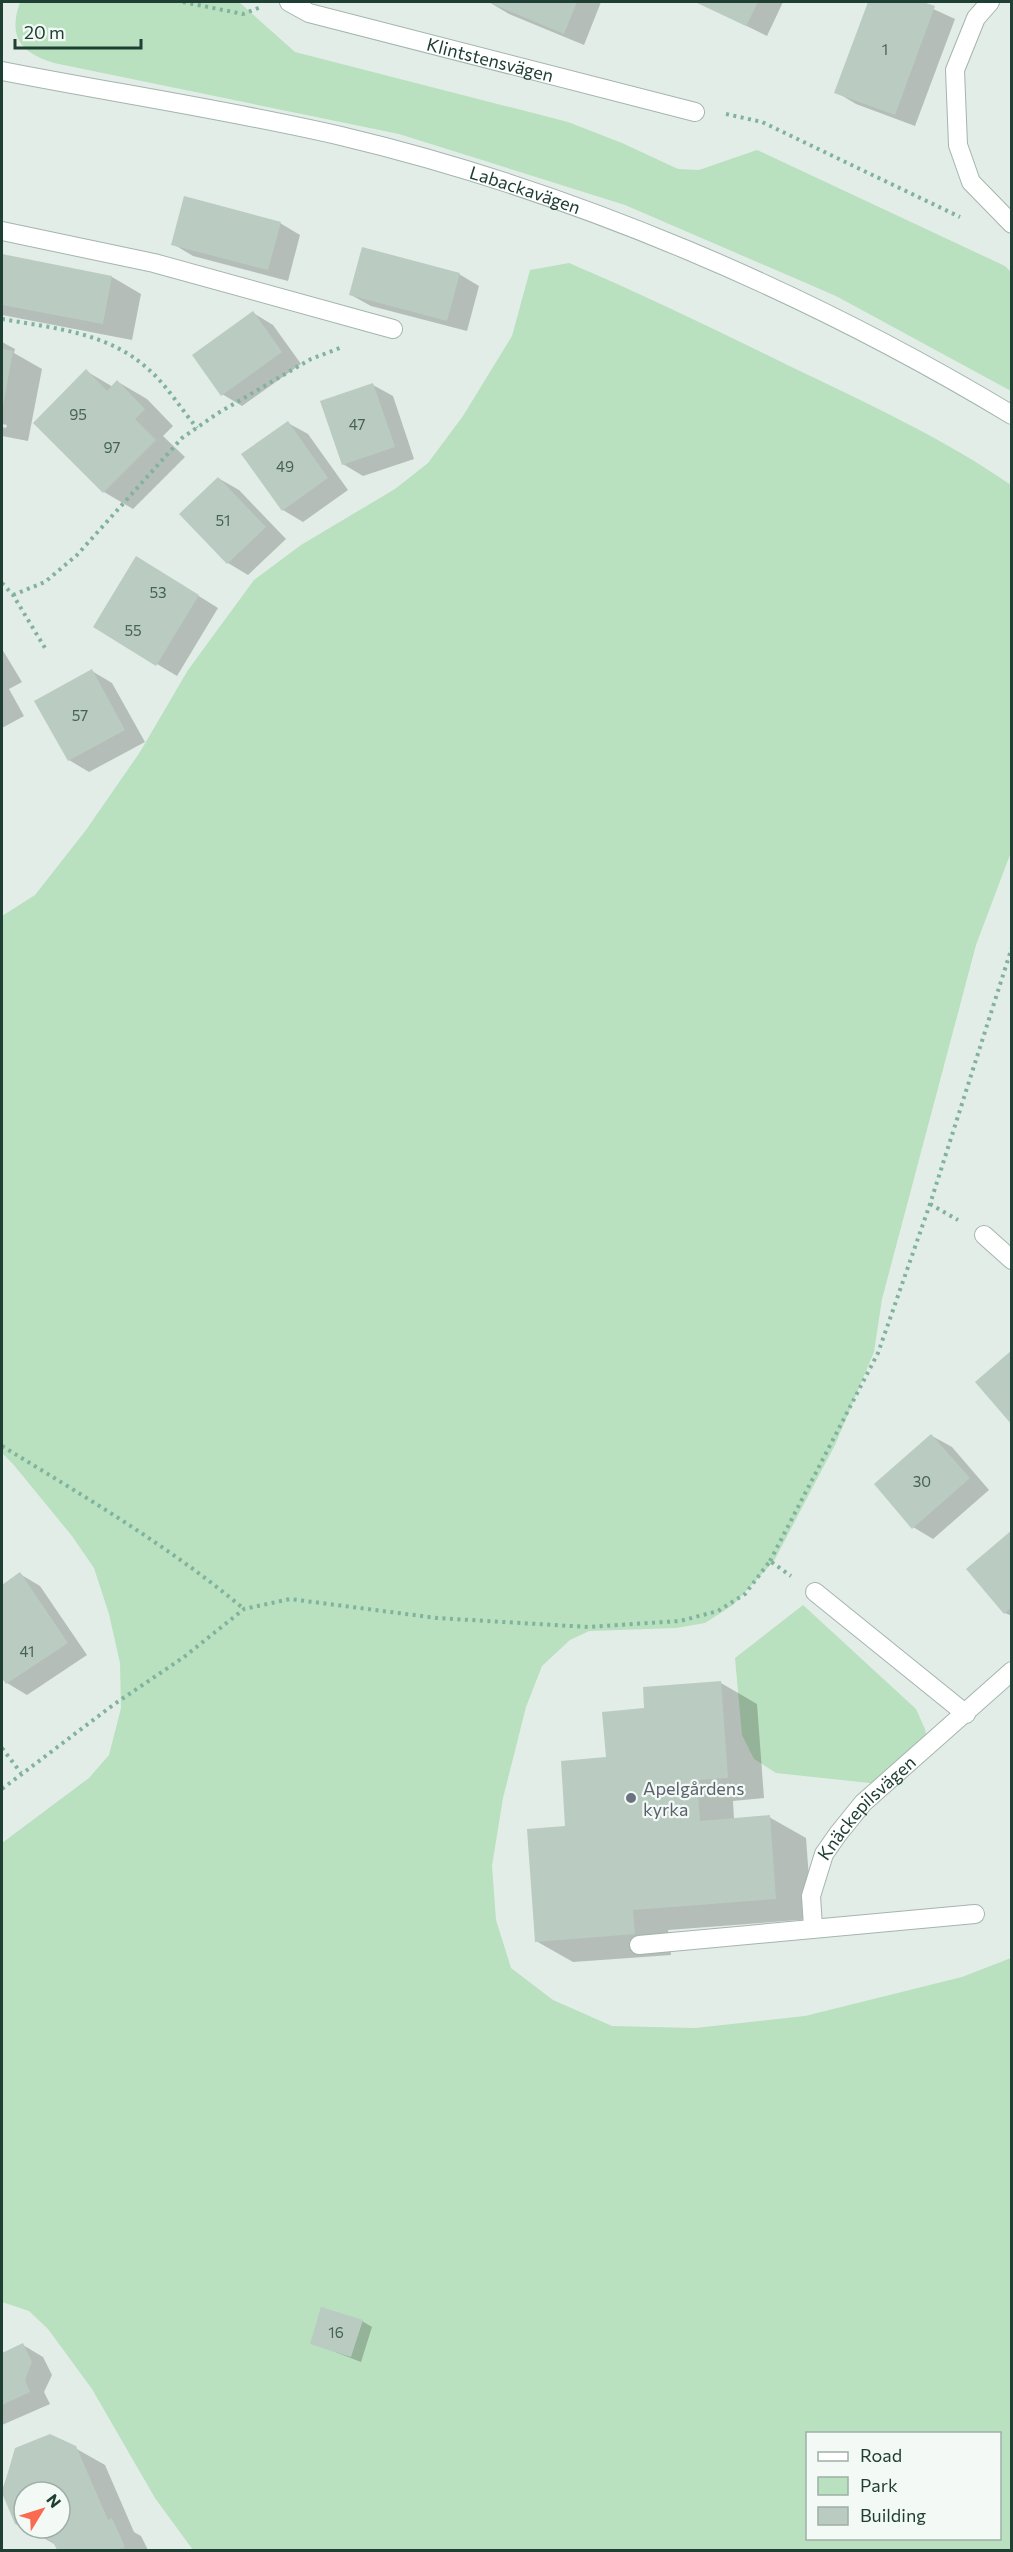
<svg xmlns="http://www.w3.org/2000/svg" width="1013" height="2552" font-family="Commissioner,sans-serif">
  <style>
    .green { fill: #b9e0bf; fill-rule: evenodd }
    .shadow { fill: #0003 }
    .building { fill: #bacbc2 }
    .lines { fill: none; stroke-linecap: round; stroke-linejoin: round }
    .service-casing { stroke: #a4b5ae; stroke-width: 20 }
    .minor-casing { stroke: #a4b5ae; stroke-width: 20 }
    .tertiary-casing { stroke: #a4b5ae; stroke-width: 20 }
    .path { stroke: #80b39d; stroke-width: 4; stroke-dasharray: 3 4.5; stroke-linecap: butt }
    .service { stroke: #fff; stroke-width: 18 }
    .minor { stroke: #fff; stroke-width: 18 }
    .tertiary { stroke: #fff; stroke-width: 18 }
    .worship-dot { fill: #6b7280; stroke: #f3f9f5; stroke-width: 2 }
    .labels { text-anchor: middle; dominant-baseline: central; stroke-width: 4.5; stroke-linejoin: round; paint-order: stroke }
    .number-label { font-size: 15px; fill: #466258 }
    .street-label { font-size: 18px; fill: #203f34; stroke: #f3f9f5 }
    .worship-label { font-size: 18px; fill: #5b616d; stroke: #f3f9f5; text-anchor: start }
  </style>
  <rect width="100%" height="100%" fill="#e2ede7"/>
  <path class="green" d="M 20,2 L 239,2 L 295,52 L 568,122 L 622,143 L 678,169 L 699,170 L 757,150 L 1005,266 L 1011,272 L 1011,391 L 836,296 L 625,205 L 399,134 L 54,63 C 20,52 8,37 20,2 Z
    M 569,263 C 649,297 726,335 804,373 C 875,407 946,440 1011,485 L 1011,852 L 976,945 L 882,1299 L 874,1352 L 835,1445 L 774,1561 L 733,1605 L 705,1623 L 676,1628 L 589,1631 L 570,1640 L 542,1666 L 526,1707 L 503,1798 L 492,1866 L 496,1920 L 511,1968 L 553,2000 L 612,2026 L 695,2028 L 805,2016 L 962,1977 L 1011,1958 L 1011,2550 L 193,2550 L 155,2498 L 92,2389 L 48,2329 L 29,2311 L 2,2302 L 2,1843 L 89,1778 L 109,1755 L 121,1708 L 120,1663 L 109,1614 L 94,1568 L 72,1536 L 13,1464 L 2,1453 L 2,916 L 35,895 L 86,830 L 140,752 L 188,670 L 254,580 L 301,545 L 395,489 L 428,463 L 463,416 L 512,336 L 530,270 ZM 808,2434 L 1000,2434 L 1000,2538 L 808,2538 Z
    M 803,1605 L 916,1709 L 925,1729 L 928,1744 L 879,1784 L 776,1773 L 754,1759 L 742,1735 L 735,1658 Z"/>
  <path class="shadow" d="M 489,2 L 601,2 L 584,45 L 509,14 Z
    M 698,2 L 783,2 L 767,36 Z
    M 870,2 L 918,2 L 955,19 L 915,126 L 856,104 L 836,92 Z
    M 280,223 L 300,235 L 288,281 L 193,256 L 173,244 Z
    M 2,256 L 112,277 L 141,294 L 132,340 L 2,315 Z
    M 459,274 L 479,286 L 467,331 L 371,306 L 351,295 Z
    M 253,313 L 273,325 L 301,364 L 242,406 L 222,394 Z
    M 2,342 L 15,349 L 14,353 L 42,369 L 28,441 L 2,436 L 2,427 L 6,428 L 7,425 L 2,424 Z
    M 86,371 L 113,387 L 118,382 L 147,399 L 173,426 L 163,436 L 185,457 L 133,509 L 104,492 L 35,423 Z
    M 373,385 L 393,396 L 414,459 L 363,476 L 343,464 Z
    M 288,423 L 308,434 L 348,490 L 303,522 L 283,510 Z
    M 218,478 L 239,490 L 286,539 L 248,575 L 228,563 L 181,514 Z
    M 157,570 L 218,608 L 177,676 L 157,664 Z
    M 2,649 L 22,682 L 9,689 L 24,716 L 2,728 Z
    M 92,671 L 112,683 L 145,742 L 89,772 L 69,760 Z
    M 932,1436 L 952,1447 L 989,1490 L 933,1539 L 913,1527 Z
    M 1012,1532 L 1012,1616 L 1005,1613 Z
    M 20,1574 L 40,1586 L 87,1655 L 27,1695 L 7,1683 L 2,1675 L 2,1587 Z
    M 721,1683 L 757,1704 L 764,1798 L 733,1801 L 734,1819 L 769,1817 L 806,1838 L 812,1919 L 668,1930 L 671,1955 L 573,1962 L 536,1941 L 567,1827 L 608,1759 L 646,1710 Z
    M 362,2321 L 372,2327 L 361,2362 L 312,2343 Z
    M 23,2345 L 43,2357 L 52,2375 L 44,2392 L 50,2404 L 2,2425 L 2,2354 Z
    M 75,2448 L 105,2465 L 134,2532 L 141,2536 L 148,2550 L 59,2550 L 56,2545 L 26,2528 L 60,2528 L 60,2492 L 24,2492 L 24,2527 L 17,2523 L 2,2491 L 16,2450 Z"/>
  <path class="building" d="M 488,2 L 577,2 L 564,34 Z
    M 695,2 L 758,2 L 746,26 Z
    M 868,2 L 923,2 L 935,6 L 895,115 L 834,93 Z
    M 184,196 L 281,222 L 268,270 L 171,245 Z
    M 362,247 L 460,273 L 447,321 L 349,295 Z
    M 2,254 L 112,276 L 103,324 L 2,305 Z
    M 253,311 L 282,352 L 221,396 L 192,355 Z
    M 2,349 L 13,351 L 3,406 L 2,406 Z
    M 86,369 L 107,391 L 117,380 L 145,409 L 135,419 L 156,440 L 103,493 L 33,423 Z
    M 373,383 L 395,447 L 342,465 L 320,401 Z
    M 288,421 L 328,478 L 282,511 L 241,454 Z
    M 218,477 L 266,527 L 227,564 L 179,514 Z
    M 136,556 L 199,595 L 156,666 L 93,627 Z
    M 92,669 L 125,730 L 68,761 L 34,701 Z
    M 1012,1350 L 1012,1425 L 975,1382 Z
    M 931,1434 L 970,1478 L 912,1529 L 874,1484 Z
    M 1012,1530 L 1012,1607 L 1004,1614 L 966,1569 Z
    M 20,1572 L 68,1643 L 6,1684 L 2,1678 L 2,1585 Z
    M 721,1681 L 728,1778 L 697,1780 L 700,1821 L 770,1815 L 776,1899 L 633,1910 L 635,1934 L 535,1942 L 527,1829 L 565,1826 L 561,1761 L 606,1757 L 602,1712 L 644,1708 L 643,1687 Z
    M 321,2307 L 363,2320 L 351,2357 L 310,2344 Z
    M 23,2343 L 32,2362 L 25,2380 L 30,2392 L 2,2405 L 2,2353 Z
    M 50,2434 L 76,2446 L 108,2520 L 112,2518 L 125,2547 L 117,2550 L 57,2550 L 53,2542 L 24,2528 L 60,2528 L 60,2492 L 24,2492 L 24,2528 L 15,2524 L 2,2493 L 15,2448 Z"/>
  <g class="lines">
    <defs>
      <path id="service" d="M 2,231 L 154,263 L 393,329
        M 639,1945 L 975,1914"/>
      <g id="minor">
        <path id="s1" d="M 289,2 L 309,13 L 695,112"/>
        <path d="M 990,2 L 976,18 L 955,70 L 958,145 L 971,182 L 1012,224"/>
        <path d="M 984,1235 L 1012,1260"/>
        <path d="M 815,1592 L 966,1714"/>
        <path id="s2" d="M 813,1927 L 811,1896 L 824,1854 L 838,1834 L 863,1803 L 1012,1671"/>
      </g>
      <g id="tertiary">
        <path id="s3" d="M 2,71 C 114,93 229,110 341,136 C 573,191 808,292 1012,415"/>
      </g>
    </defs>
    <use href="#service" class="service-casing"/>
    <use href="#minor" class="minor-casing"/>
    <use href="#tertiary" class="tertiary-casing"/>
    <path class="path" d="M 183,2 L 243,14 L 261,7
      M 726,114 L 762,122 L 960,217
      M 2,319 C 52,328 107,332 147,368 C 166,384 181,409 197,428
      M 2,583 L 13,595 L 45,648
      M 13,595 L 45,582 L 77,555 L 182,438 L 218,413 L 311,359 L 340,348
      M 930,1204 L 958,1220
      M 2,1446 C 85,1497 169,1546 244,1609
      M 770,1561 L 878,1353 L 930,1204 L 1012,947
      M 2,1748 L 21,1773
      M 2,1789 L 113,1705 L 184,1657 L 244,1609 L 290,1599 L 437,1618 L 588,1627 L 680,1621 L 718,1611 L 745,1594 L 770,1561 L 791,1576"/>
    <use href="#service" class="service"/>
    <use href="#minor" class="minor"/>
    <use href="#tertiary" class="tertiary"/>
  </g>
  <circle class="worship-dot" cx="631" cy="1798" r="6"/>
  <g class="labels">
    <g class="number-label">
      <text x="885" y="49">1</text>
      <text x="78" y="414">95</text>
      <text x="357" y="424">47</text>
      <text x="112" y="447">97</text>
      <text x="285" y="466">49</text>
      <text x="223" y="520">51</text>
      <text x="158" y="592">53</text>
      <text x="133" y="630">55</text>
      <text x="80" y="715">57</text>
      <text x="922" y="1481">30</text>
      <text x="27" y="1651">41</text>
      <text x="336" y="2332">16</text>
    </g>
    <g class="street-label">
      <text stroke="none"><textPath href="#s1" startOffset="210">Klintstensvägen</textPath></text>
      <text stroke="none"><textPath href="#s3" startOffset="537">Labackavägen</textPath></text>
      <text stroke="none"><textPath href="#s2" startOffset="138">Knäckepilsvägen</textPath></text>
    </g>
    <g class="worship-label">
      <text x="643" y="1788">Apelgårdens<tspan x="643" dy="21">kyrka</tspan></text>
    </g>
  </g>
  <rect width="1013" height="2552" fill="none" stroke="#203f34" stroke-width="6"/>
  <rect x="806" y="2432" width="195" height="108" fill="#f3f9f5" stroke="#9fafa8" stroke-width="1.5"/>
  <rect x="818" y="2452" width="30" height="9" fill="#ffffff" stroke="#9fafa8" stroke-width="1.5"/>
  <text x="860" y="2462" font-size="18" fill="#203f34">Road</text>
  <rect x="818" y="2477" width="30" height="18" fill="#b9e0bf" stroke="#9fafa8" stroke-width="1.5"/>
  <text x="860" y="2492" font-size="18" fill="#203f34">Park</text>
  <rect x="818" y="2507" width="30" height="18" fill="#bacbc2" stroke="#9fafa8" stroke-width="1.5"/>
  <text x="860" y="2522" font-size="18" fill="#203f34">Building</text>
  <g transform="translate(42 2510) rotate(52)"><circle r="28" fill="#f3f9f5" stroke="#9fafa8" stroke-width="1.5"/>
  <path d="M0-4.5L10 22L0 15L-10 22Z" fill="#fb6951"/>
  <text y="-9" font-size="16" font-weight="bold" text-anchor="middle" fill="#203f34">N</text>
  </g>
  <path d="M15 39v9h126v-9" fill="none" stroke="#203f34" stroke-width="3"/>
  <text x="24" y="39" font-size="18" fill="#203f34" stroke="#f3f9f5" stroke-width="4.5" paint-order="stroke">20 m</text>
</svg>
